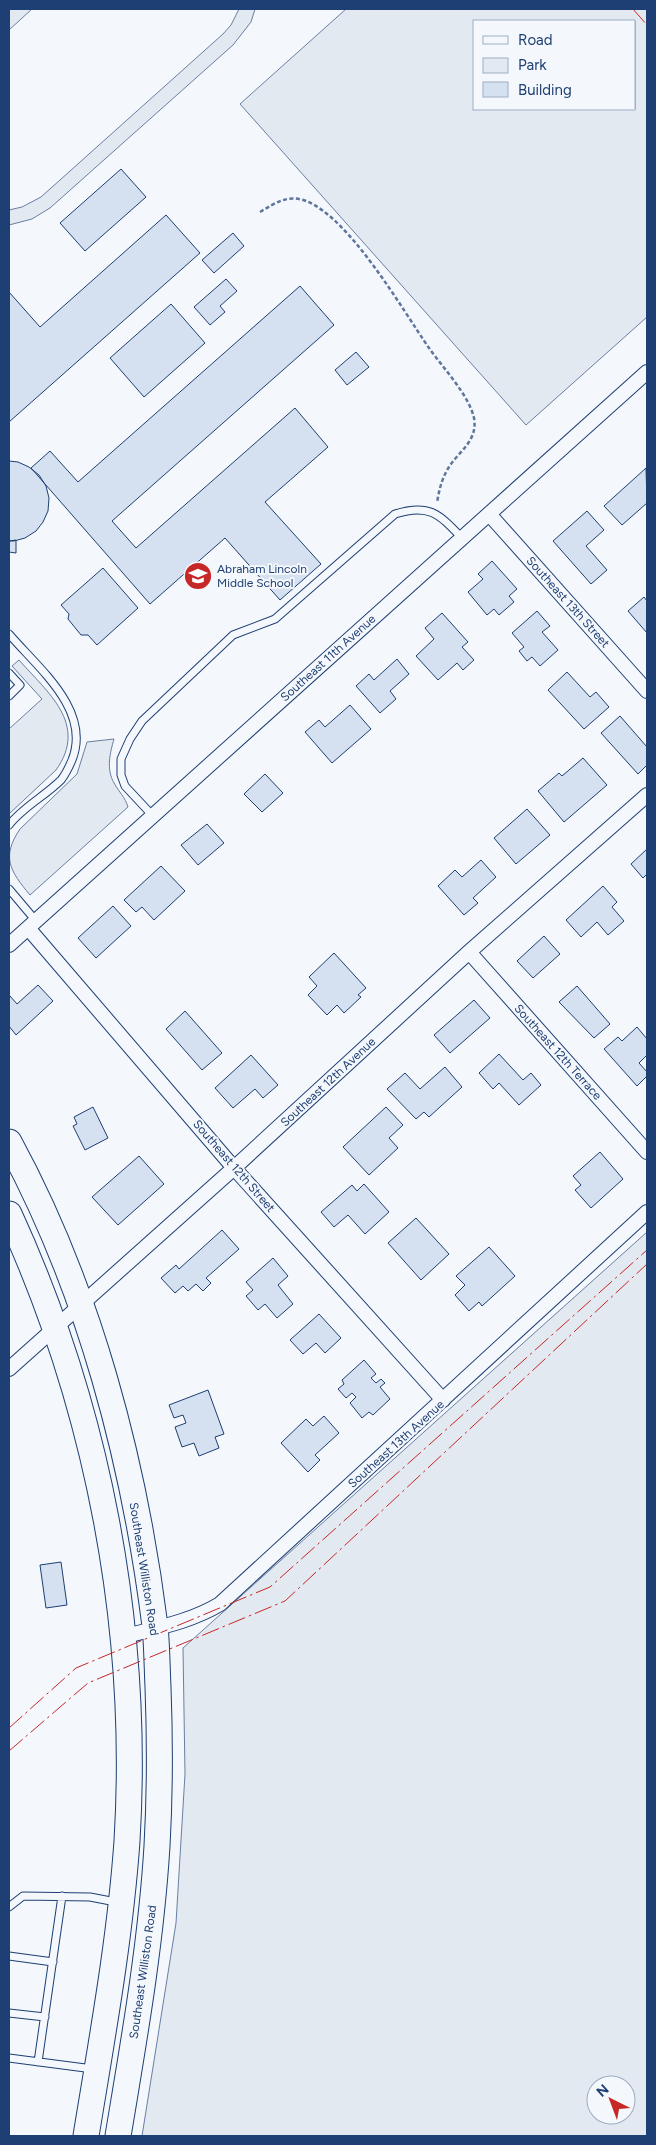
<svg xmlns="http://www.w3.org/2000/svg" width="656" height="2145" font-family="Figtree,sans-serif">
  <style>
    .green { fill: #e3e9f0; stroke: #687fa3; fill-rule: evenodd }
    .building { fill: #d5e0f0; stroke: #1d3f73 }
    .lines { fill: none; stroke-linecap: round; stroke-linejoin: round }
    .lane-casing { stroke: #1d3f73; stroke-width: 9 }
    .street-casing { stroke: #1d3f73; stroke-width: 16 }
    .highway-casing { stroke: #1d3f73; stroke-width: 27 }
    .path { stroke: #5e769c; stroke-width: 2.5; stroke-dasharray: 4 2.5; stroke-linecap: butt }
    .lane { stroke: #f4f7fb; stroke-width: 7 }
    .street { stroke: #f4f7fb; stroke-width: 14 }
    .highway { stroke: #f4f7fb; stroke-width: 25 }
    .power { stroke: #c62828; stroke-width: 1; stroke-dasharray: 18 4 2.5 4; stroke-linecap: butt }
    .labels { text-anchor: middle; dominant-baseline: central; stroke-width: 4; stroke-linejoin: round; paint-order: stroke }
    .poi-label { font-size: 12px; fill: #1d3f73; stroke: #f4f7fb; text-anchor: start }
    .street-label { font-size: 12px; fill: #1d3f73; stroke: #f4f7fb }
  </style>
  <rect width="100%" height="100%" fill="#f4f7fb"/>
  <path class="green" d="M 10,9 L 32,9 L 9,30 L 9,10 Z
    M 239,9 L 255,9 L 251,22 L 233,45 L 50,208 L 32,219 L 9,225 L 9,210 L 22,207 L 41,197 L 223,34 L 231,25 Z
    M 346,9 L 647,9 L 647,317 L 526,425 L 240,104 ZM 635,21 L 635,109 L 475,109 L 475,21 Z
    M 19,660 C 47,692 89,724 56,770 L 9,814 L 9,729 L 42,699 L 12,666 Z
    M 114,739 C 110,753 106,769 114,783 C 119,792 125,797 128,807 L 30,895 C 10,871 1,857 20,829 L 77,774 L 87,742 Z
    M 647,1232 L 647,2136 L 142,2136 L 176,1923 L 185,1774 L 183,1648 ZM 596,2085 L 626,2085 L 626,2115 L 596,2115 Z"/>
  <path class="building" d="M 121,169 L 146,197 L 85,251 L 60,223 Z
    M 166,215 L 200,253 L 9,422 L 9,292 L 40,327 Z
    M 233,233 L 244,246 L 214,273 L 202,260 Z
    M 226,279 L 237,291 L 220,306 L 225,312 L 210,325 L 194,307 Z
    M 300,286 L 334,325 L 112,521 L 136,548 L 295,408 L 328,447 L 265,502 L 321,564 L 280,600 L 225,538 L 150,604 L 31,468 L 50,451 L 78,482 Z
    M 171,304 L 205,343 L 144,397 L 110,358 Z
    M 356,352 L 369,367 L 347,385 L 335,370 Z
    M 9,461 L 18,462 L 29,467 L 39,475 L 46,486 L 49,498 L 48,511 L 43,522 L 36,531 L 25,538 L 14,541 L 9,541 Z
    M 646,468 L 647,503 L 622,525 L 604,506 Z
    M 587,511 L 604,530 L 586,546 L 607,570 L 591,584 L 553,541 Z
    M 16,540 L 16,553 L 9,552 L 9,541 Z
    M 492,561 L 517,589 L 509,596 L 514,602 L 499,615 L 494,609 L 487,615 L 468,592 L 483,579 L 478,574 Z
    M 103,568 L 138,608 L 97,645 L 88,635 L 81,635 L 68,619 L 69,614 L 61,605 Z
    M 644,597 L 647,601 L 647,633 L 628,611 Z
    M 537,611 L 550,626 L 542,632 L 558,650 L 540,666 L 532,657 L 527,661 L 519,651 L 524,647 L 512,633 Z
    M 442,613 L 468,642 L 462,647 L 474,660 L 463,670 L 457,663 L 438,680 L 416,656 L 434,639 L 425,628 Z
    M 397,659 L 409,674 L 390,691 L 396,699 L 380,713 L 356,686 L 369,674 L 374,680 Z
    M 567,672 L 590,697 L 596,692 L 609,707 L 584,729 L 548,690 Z
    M 350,705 L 371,729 L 332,763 L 305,732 L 319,720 L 325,727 Z
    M 620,716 L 647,747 L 647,765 L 638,774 L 601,733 Z
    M 583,758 L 607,785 L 564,822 L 538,791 L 559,773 L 562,776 Z
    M 265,774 L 283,793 L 262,812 L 244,794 Z
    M 527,809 L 550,835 L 516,864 L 494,838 Z
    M 207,824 L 224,843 L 198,865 L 181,845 Z
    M 647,849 L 647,874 L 643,878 L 631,864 Z
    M 481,860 L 496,877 L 473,898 L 478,903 L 464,915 L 438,886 L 455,870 L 462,877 Z
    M 161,866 L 185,891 L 154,920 L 142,907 L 136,912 L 124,900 Z
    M 603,886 L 617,902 L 612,907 L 624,921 L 608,935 L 597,922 L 581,937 L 566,920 Z
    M 113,906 L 131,926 L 96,958 L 78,938 Z
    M 544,936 L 560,954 L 533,978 L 517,961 Z
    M 334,953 L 366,988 L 358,995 L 361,997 L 344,1013 L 337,1005 L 327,1015 L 308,995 L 317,986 L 309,977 Z
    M 38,985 L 53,1001 L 16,1035 L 9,1026 L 9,997 L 10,996 L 17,1004 Z
    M 577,986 L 610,1024 L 594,1038 L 559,1002 Z
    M 474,1000 L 490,1018 L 450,1053 L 434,1035 Z
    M 185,1011 L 222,1053 L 202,1070 L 166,1029 Z
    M 637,1027 L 647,1039 L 647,1055 L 639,1063 L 647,1072 L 647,1076 L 637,1086 L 604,1049 L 618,1037 L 622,1041 Z
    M 499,1054 L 523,1080 L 531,1073 L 541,1085 L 519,1105 L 499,1083 L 493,1089 L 479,1073 Z
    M 251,1055 L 278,1085 L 263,1098 L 255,1089 L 233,1108 L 215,1088 Z
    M 445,1067 L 462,1087 L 429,1117 L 424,1112 L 416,1119 L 387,1089 L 405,1073 L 420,1089 Z
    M 93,1107 L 108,1138 L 85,1150 L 73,1126 L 77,1124 L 74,1117 Z
    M 386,1107 L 403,1125 L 389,1138 L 398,1148 L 369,1175 L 343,1147 Z
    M 600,1152 L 623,1179 L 591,1208 L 575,1190 L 581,1185 L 573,1176 Z
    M 139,1156 L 164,1184 L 118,1225 L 92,1197 Z
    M 364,1184 L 389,1212 L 365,1234 L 348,1215 L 334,1227 L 321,1212 L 352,1185 L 357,1191 Z
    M 416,1218 L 449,1254 L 421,1280 L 388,1243 Z
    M 222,1230 L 239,1249 L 206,1278 L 211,1283 L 203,1291 L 196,1284 L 188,1291 L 183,1286 L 175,1293 L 161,1278 L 176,1265 L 179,1269 Z
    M 489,1247 L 515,1276 L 482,1306 L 479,1302 L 469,1311 L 455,1295 L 465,1285 L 456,1276 Z
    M 273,1258 L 288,1276 L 278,1285 L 293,1304 L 277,1318 L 265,1304 L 258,1310 L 246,1296 L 253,1290 L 246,1282 Z
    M 319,1314 L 341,1338 L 325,1353 L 316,1343 L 303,1354 L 290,1340 Z
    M 364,1360 L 376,1374 L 371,1378 L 376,1383 L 381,1379 L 385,1383 L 380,1387 L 390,1399 L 373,1415 L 369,1412 L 362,1418 L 350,1403 L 356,1397 L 352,1393 L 346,1398 L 338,1389 L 344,1384 L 342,1380 Z
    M 208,1390 L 224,1434 L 215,1437 L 219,1448 L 199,1456 L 194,1443 L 182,1447 L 175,1427 L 186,1423 L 183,1415 L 174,1418 L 169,1405 Z
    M 324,1416 L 339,1433 L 315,1455 L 320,1460 L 308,1472 L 281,1443 L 306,1419 L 313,1426 Z
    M 61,1562 L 67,1605 L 46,1608 L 40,1565 Z"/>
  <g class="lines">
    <defs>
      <path id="lane" d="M 9,634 C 38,668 92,710 72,760 C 69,767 66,774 61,780 C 45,796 23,807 9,825
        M 9,673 L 20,685 L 9,696
        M 153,816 L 125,786 L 121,775 L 121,759 L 130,739 L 142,721 L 233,635 L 275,619 L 395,514 C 429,503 439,514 462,538
        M 9,889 L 36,921
        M 9,1907 L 23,1896 L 90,1897 L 116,1902
        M 9,1956 L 53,1962
        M 9,2013 L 45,2017
        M 9,2058 L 93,2069
        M 38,2062 L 62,1896"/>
      <path id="street" d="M 489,514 L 647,691
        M 28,928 L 234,1168 L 443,1400
        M 9,945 L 647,372
        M 469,952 L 647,1152
        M 9,1369 L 234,1168 L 469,952 L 647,795
        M 122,1637 C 156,1628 190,1622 220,1604 L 647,1212"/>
      <path id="highway" d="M 9,1142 C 89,1289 134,1460 155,1626 C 157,1646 157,1667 158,1687 C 160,1740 160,1793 157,1846 C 151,1944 134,2040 118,2136
        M 9,1214 C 98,1408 140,1627 127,1841 C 120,1940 102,2038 86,2136"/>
    </defs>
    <use href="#lane" class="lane-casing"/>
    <use href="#street" class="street-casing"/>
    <use href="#highway" class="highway-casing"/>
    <path class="path" d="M 260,212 C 275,203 288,194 306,201 C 350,218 402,309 429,348 C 443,368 469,395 474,418 C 478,441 459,451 449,467 C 442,478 439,490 437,503"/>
    <use href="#lane" class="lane"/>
    <use href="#street" class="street"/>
    <use href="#highway" class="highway"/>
    <path class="power" d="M 633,9 L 647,25
      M 9,1728 L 76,1668 L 270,1587 L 647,1250
      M 9,1751 L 88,1683 L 285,1601 L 647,1264"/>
  </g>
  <defs>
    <symbol id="school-disc" viewBox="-11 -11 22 22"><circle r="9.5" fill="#c62828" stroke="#f4f7fb"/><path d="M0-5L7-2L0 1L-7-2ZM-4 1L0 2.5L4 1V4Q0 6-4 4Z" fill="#fff"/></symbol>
  </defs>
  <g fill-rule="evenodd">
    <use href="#school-disc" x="182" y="560" width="32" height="32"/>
  </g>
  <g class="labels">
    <g class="poi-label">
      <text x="217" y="569">Abraham Lincoln<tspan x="217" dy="14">Middle School</tspan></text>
    </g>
    <g class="street-label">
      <text transform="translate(568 602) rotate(48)">Southeast 13th Street</text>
      <text transform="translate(328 658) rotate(-42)">Southeast 11th Avenue</text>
      <text transform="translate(558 1052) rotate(48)">Southeast 12th Terrace</text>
      <text transform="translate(328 1082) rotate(-43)">Southeast 12th Avenue</text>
      <text transform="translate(234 1166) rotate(49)">Southeast 12th Street</text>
      <text transform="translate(396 1444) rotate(-42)">Southeast 13th Avenue</text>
      <text transform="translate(144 1569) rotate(81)">Southeast Williston Road</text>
      <text transform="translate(143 1972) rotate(-82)">Southeast Williston Road</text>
    </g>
  </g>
  <rect width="656" height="2145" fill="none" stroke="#1d3f73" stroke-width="20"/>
  <rect x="473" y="20" width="162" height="90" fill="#f4f7fb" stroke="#9eadc5"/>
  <rect x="483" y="36" width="25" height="8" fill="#f4f7fb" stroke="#9eadc5"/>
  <text x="518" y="45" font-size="15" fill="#1d3f73">Road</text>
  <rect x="483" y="58" width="25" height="15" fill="#e3e9f0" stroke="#9eadc5"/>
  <text x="518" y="70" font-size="15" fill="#1d3f73">Park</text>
  <rect x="483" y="82" width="25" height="15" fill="#d5e0f0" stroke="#9eadc5"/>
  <text x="518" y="95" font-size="15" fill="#1d3f73">Building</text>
  <g transform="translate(611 2100) rotate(318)"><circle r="24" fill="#f4f7fb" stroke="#9eadc5"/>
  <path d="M0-4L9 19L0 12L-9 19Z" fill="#c62828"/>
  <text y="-8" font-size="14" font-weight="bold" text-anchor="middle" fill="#1d3f73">N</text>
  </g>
</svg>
